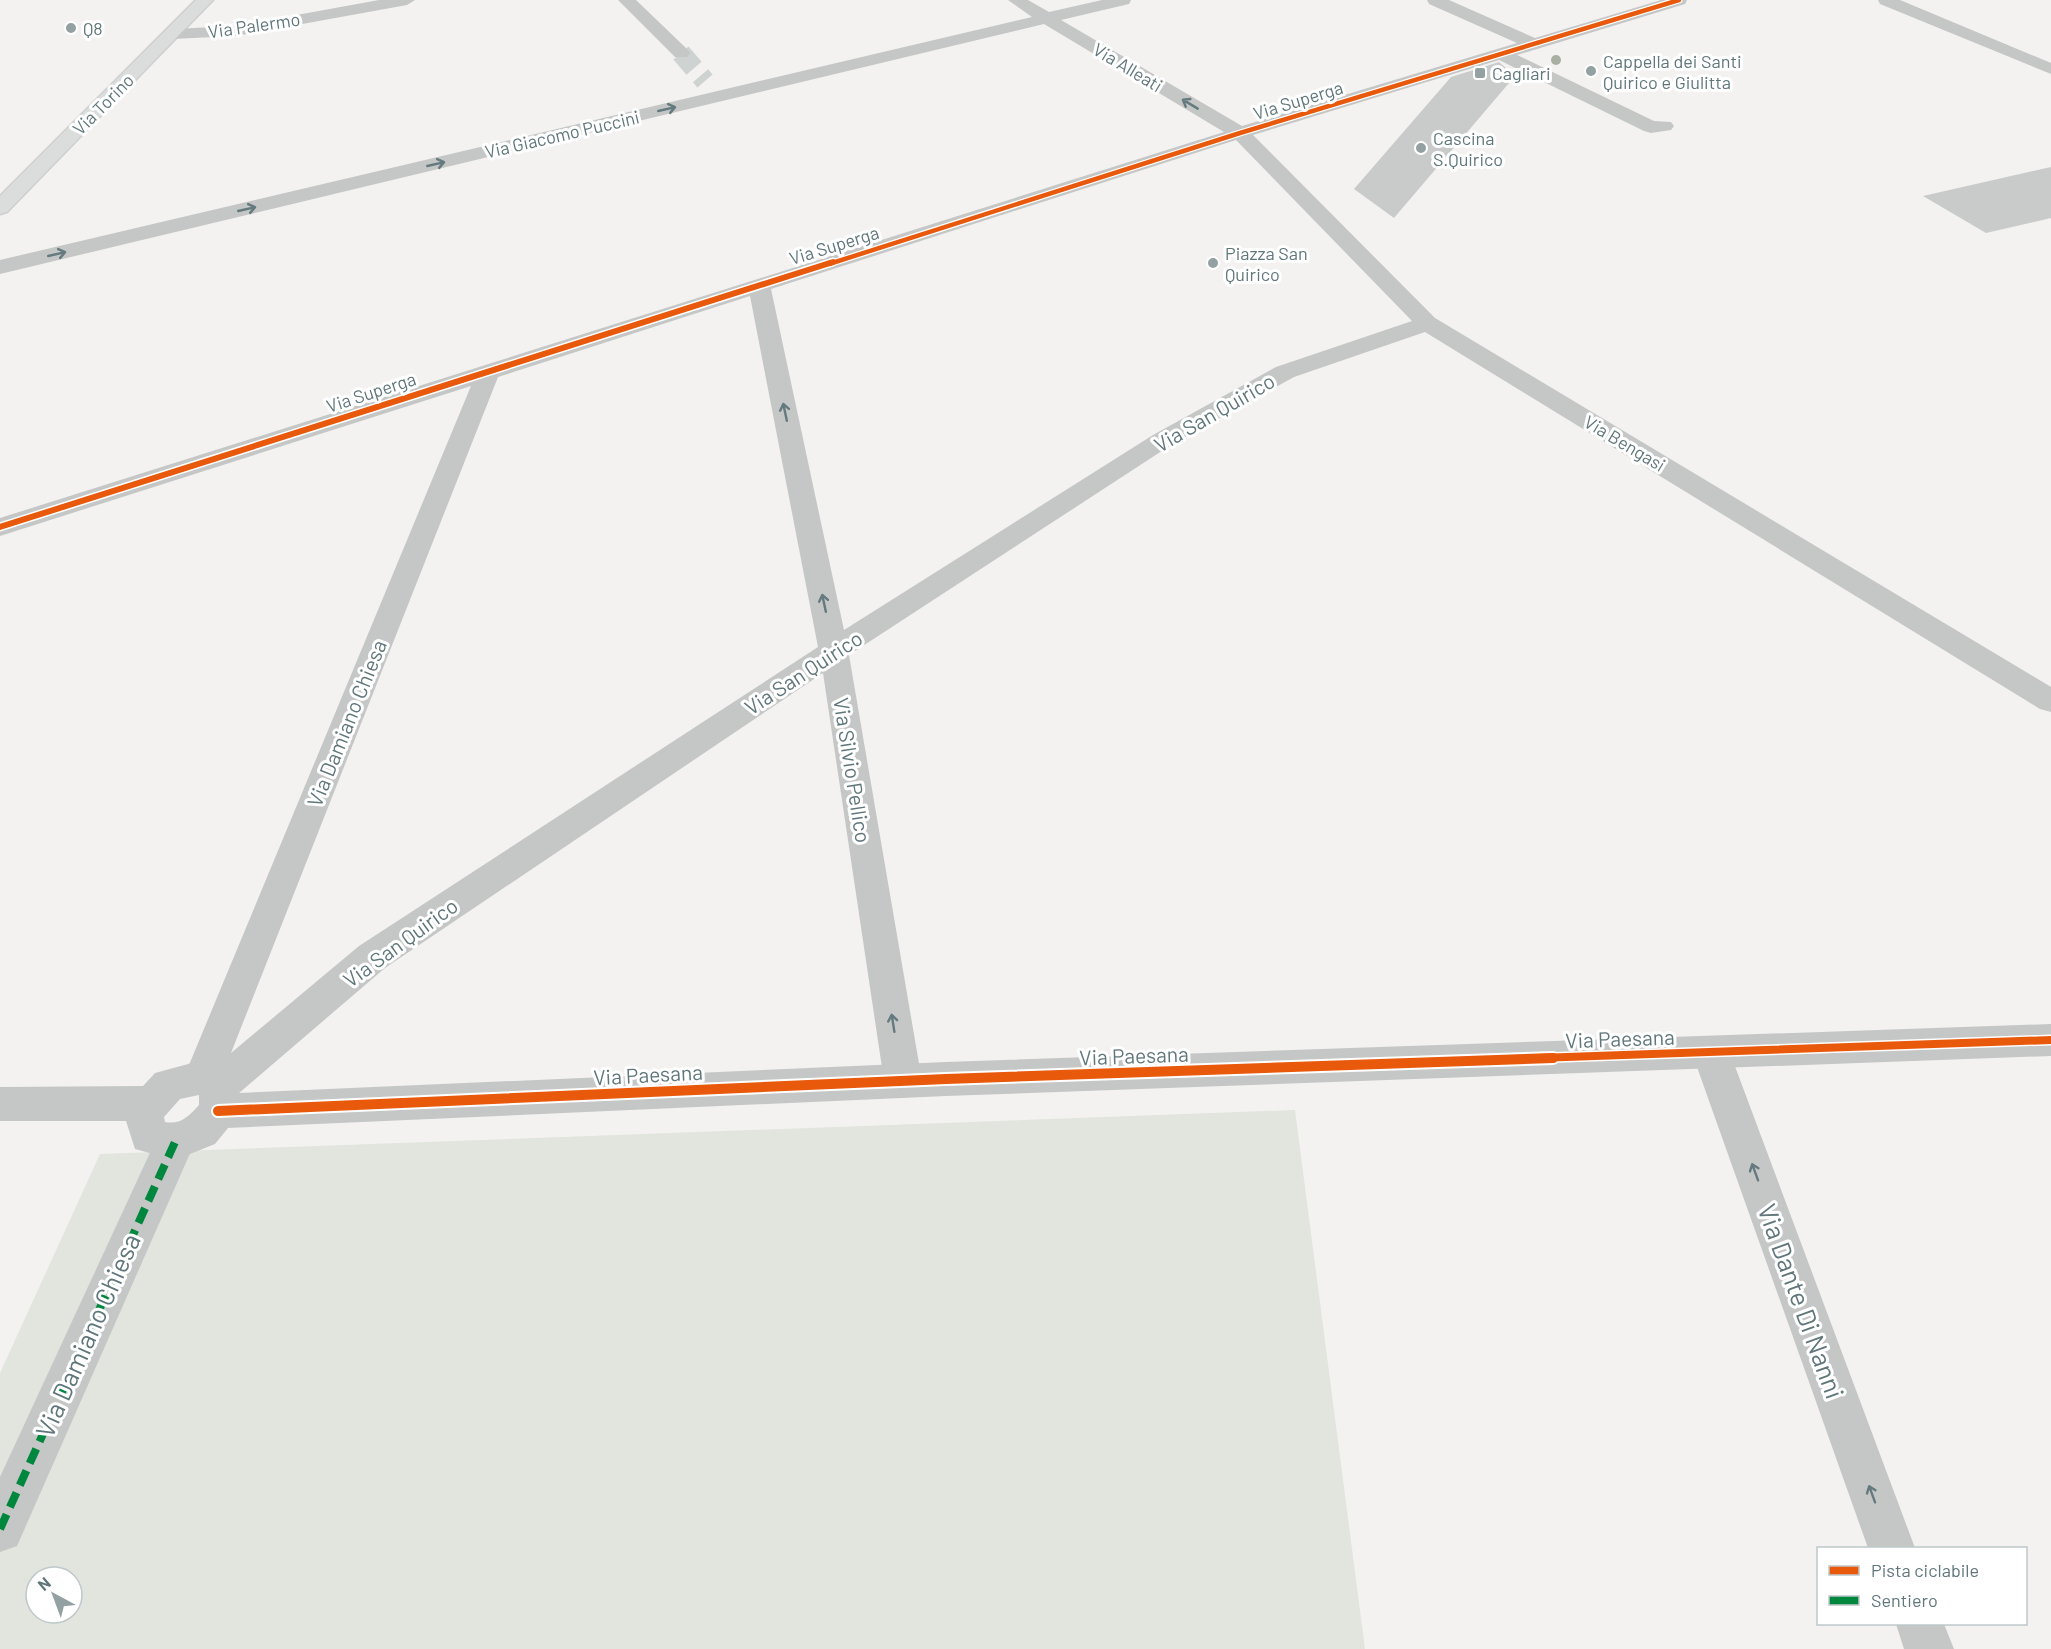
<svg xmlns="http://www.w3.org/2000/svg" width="2051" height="1649" font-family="Barlow,sans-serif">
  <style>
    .green { fill: #e2e4de; fill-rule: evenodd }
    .building { fill: #c9cbcb }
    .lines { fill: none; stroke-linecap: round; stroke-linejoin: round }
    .minor-tunnel { stroke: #ced3d2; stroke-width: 20; stroke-dasharray: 20 10; stroke-linecap: butt }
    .secondary-casing { stroke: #cecfcf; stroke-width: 3 }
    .pedestrian { fill: #c5c7c6; fill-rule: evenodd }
    .minor { fill: #c5c7c6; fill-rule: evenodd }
    .tertiary { fill: #c5c7c6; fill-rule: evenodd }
    .secondary { fill: #dbdddc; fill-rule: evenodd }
    .quiet { stroke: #00873e; stroke-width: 8; stroke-dasharray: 16 8; stroke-linecap: butt }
    .cycleway-far3-casing { stroke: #fff; stroke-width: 7 }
    .cycleway-far2-casing { stroke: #fff; stroke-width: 9 }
    .cycleway-far1-casing { stroke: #fff; stroke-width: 11 }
    .cycleway-casing { stroke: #fff; stroke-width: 14 }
    .cycleway-far3 { stroke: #e8590c; stroke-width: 4.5 }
    .cycleway-far2 { stroke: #e8590c; stroke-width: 6 }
    .cycleway-far1 { stroke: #e8590c; stroke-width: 8 }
    .cycleway { stroke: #e8590c; stroke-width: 10 }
    .tree { fill: #a9afa2 }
    .oneway { stroke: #647a7e }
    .poi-dot { fill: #93a1a3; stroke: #fff; stroke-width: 2 }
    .labels { text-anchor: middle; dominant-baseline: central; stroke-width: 6; stroke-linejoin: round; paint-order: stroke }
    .far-street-label { font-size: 18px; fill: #5f767a; stroke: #fff }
    .far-poi-label { font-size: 18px; fill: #5f767a; stroke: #fff; text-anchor: start }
    .street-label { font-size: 21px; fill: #5f767a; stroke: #fff }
    .near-street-label { font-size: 26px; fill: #5f767a; stroke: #fff }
  </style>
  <rect width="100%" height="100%" fill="#f3f2f0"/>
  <path class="green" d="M 1295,1110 L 1365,1649 L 0,1649 L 0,1373 L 100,1154 ZM 36,1577 L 72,1577 L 72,1613 L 36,1613 Z"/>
  <path class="building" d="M 1499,62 L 1515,76 L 1394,218 L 1354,189 L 1451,77 Z
    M 2051,167 L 2051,218 L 1986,233 L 1923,196 Z"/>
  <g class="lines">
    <path class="minor-tunnel" d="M 681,53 L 705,81"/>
    <defs>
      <path id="secondary" d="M 196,0 L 213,0 L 7,212 L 0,214 L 0,196 Z"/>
    </defs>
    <use href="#secondary" class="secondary-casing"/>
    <path class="pedestrian" d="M 175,1124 L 189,1129 L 195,1142 L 17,1546 L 0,1552 L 0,1477 L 161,1129 Z"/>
    <path class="minor" d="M 379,0 L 415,0 L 407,5 L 236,36 L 172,39 L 166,38 L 163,34 L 166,30 L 172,29 L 236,26 Z
      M 618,0 L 636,0 L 687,49 L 690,53 L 687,57 L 675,57 Z
      M 1008,0 L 1028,0 L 1049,12 L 1102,0 L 1131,0 L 1129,4 L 1061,20 L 1242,126 L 1517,43 L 1429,4 L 1427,0 L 1449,0 L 1535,38 L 1661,0 L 1687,0 L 1685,4 L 1517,55 L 1654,121 L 1671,122 L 1674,126 L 1671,130 L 1651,133 L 1644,131 L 1499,60 L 1253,135 L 1435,318 L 2051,687 L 2051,712 L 2040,709 L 1425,332 L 1294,377 L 1171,445 L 849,655 L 922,1081 L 916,1093 L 903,1098 L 890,1093 L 884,1081 L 823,673 L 385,968 L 232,1099 L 219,1104 L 206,1099 L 203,1094 L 190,1089 L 184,1077 L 471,386 L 0,536 L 0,518 L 1224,132 L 1044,24 L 0,274 L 0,260 L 1032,17 ZM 1236,140 L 1412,321 L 1276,367 L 1153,435 L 844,630 L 771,289 ZM 750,296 L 818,647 L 359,946 L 231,1053 L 498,377 Z
      M 1878,0 L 1900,0 L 2051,63 L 2051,74 L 1880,4 Z
      M 1711,1036 L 1724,1041 L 1730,1053 L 1915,1548 L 1868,1548 L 1692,1053 L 1698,1041 Z
      M 1896,1624 L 1944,1624 L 1954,1649 L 1904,1649 Z"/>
    <path class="tertiary" d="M 2051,1024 L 2051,1056 L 946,1096 L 228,1128 L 215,1144 L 175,1160 L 135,1149 L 126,1121 L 0,1121 L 0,1087 L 143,1086 L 155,1073 L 203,1060 L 232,1075 L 238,1093 L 946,1062 ZM 199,1095 L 199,1105 C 189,1116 181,1125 165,1122 L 164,1117 L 180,1099 Z"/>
    <use href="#secondary" class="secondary"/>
    <path class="quiet" d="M 0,1529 L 175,1142"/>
    <defs>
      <path id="cycleway-far3" d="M 829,264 L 1240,133 L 1679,0"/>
      <path id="cycleway-far2" d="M 0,527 L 833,262"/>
      <path id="cycleway-far1" d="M 1510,1059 L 2051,1040"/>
      <path id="cycleway" d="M 218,1111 L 946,1079 L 1553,1058"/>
    </defs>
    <use href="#cycleway-far3" class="cycleway-far3-casing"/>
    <use href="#cycleway-far2" class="cycleway-far2-casing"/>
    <use href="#cycleway-far1" class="cycleway-far1-casing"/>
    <use href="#cycleway" class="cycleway-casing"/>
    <use href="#cycleway-far3" class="cycleway-far3"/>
    <use href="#cycleway-far2" class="cycleway-far2"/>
    <use href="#cycleway-far1" class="cycleway-far1"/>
    <use href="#cycleway" class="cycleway"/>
  </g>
  <circle class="tree" cx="1556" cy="60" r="5"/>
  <defs><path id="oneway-shaft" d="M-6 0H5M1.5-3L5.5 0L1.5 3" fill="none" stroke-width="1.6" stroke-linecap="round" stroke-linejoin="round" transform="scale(1.5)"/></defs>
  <g class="oneway">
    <use href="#oneway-shaft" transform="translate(1190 104) rotate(-149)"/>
    <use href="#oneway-shaft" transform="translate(667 109) rotate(-13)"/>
    <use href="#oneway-shaft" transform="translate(436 164) rotate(-13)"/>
    <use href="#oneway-shaft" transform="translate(247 209) rotate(-13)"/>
    <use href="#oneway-shaft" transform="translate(57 254) rotate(-13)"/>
    <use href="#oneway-shaft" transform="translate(785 412) rotate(-102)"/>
    <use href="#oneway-shaft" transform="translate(824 603) rotate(-102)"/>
    <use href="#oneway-shaft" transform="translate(893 1023) rotate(-99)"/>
    <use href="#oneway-shaft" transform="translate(1755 1172) rotate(-110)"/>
    <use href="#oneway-shaft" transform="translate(1872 1494) rotate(-110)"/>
  </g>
  <g class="poi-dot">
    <circle cx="71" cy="28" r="6"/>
    <circle cx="1591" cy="71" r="6"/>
    <rect x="1474" y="67" width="12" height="12" rx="3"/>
    <circle cx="1421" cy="148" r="6"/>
    <circle cx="1213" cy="263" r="6"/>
  </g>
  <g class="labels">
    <g class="far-street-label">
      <text transform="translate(254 25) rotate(-8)">Via Palermo</text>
      <text transform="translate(1128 67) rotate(31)">Via Alleati</text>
      <text transform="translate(1298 100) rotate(-17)">Via Superga</text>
      <text transform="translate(103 104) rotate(-45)">Via Torino</text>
      <text transform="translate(562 134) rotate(-13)">Via Giacomo Puccini</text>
      <text transform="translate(834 245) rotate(-17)">Via Superga</text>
      <text transform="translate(371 392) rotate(-18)">Via Superga</text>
      <text transform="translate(1625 443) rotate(31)">Via Bengasi</text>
    </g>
    <g class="far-poi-label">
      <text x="83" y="28">Q8</text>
      <text x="1603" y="61">Cappella dei Santi<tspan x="1603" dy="21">Quirico e Giulitta</tspan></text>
      <text x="1492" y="73">Cagliari</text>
      <text x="1433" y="138">Cascina<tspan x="1433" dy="21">S.Quirico</tspan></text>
      <text x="1225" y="253">Piazza San<tspan x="1225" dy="21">Quirico</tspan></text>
    </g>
    <g class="street-label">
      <text transform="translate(1214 412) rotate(-30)">Via San Quirico</text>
      <text transform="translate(803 672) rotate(-33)">Via San Quirico</text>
      <text transform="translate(346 723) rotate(-68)">Via Damiano Chiesa</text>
      <text transform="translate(853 770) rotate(81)">Via Silvio Pellico</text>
      <text transform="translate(400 942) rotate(-36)">Via San Quirico</text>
      <text transform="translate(1620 1038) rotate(-2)">Via Paesana</text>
      <text transform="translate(1134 1055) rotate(-2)">Via Paesana</text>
      <text transform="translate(648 1074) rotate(-3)">Via Paesana</text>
    </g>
    <g class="near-street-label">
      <text transform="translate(1802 1301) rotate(70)">Via Dante Di Nanni</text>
      <text transform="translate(87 1335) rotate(-66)">Via Damiano Chiesa</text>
    </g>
  </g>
  <rect x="1817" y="1547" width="210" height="78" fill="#ffffff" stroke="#bfc8ca" stroke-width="1.5"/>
  <rect x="1829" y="1566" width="30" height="9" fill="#e8590c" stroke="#bfc8ca" stroke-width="1.5"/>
  <text x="1871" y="1577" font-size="18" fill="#5f767a">Pista ciclabile</text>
  <rect x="1829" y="1596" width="30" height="9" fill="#00873e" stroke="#bfc8ca" stroke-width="1.5"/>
  <text x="1871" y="1607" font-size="18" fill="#5f767a">Sentiero</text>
  <g transform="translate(54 1595) rotate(319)"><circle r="28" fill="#ffffff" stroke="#bfc8ca" stroke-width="1.5"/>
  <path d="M0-4.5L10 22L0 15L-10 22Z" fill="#93a1a3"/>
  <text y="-9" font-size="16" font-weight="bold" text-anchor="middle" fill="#5f767a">N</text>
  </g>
</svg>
